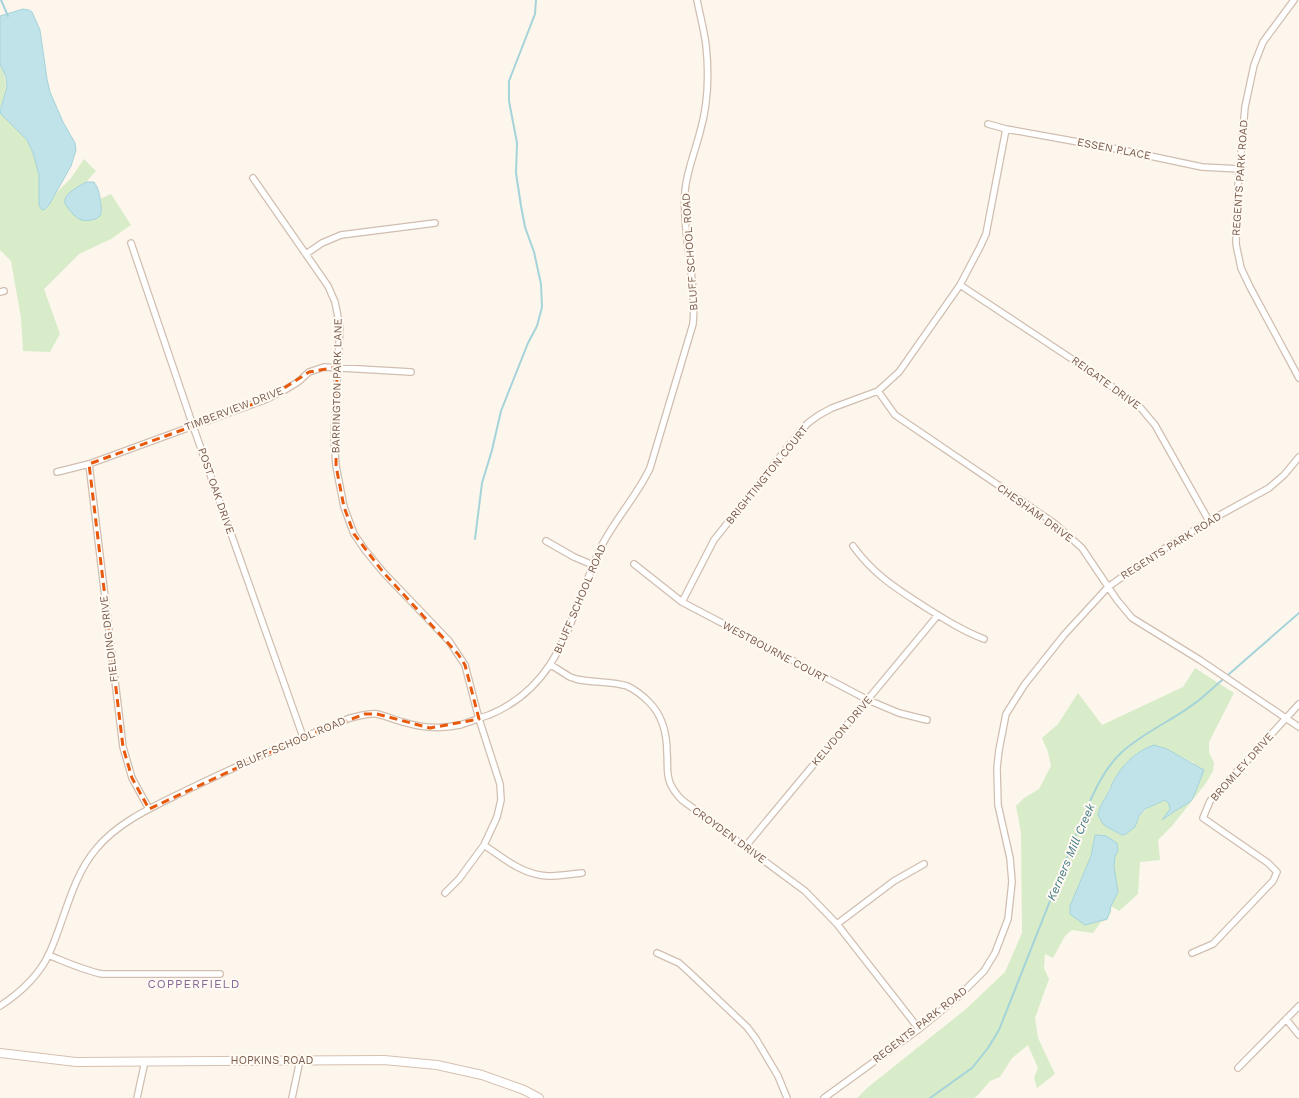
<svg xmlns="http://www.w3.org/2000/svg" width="1299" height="1098" font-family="'Work Sans',sans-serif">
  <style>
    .green { fill: #d8ecc9; fill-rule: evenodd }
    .water { fill: #bfe3e8; stroke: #a5d3da }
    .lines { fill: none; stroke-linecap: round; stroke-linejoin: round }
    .stream { stroke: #a5d3da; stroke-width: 2 }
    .street-casing { stroke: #d1beb0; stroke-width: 8 }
    .secondary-casing { stroke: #d6c0b0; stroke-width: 10 }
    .street { stroke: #fff; stroke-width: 5.5 }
    .secondary { stroke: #fff; stroke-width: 8 }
    .marked { fill: none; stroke: #e8590c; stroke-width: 3; stroke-dasharray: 8 5; stroke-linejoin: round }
    .labels { text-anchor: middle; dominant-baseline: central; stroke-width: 4; stroke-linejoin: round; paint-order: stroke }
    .street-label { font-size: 11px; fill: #7a5c4d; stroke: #fffaf3 }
    .water-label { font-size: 12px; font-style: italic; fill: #437c86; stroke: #fffaf3 }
    .neighbourhood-label { font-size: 12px; letter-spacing: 1px; fill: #846695; stroke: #fffaf3 }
  </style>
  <rect width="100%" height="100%" fill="#fdf6ec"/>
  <path class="green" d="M 0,64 C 9,85 7,88 0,109 Z
    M 0,111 L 1,114 L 27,140 L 33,153 L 39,175 L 39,205 L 44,210 L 49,205 L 57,192 L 71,178 L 84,159 L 96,171 L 86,182 L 73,190 L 66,196 L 89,220 C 104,216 102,213 100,199 L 111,194 L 131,225 L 111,239 L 79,254 L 44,289 L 60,334 L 50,352 L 23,351 L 21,318 L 11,261 L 0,250 Z
    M 1195,668 L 1234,693 L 1209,742 L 1209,752 L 1214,763 L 1213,771 L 1206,783 L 1172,826 L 1158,840 L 1160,860 L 1140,862 L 1138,894 L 1119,911 L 1111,906 L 1111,912 L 1107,920 L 1101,922 L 1093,933 L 1072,930 L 1065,936 L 1053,958 L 1045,954 L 1044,968 L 1049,979 L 1035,1018 L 1038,1038 L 1055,1074 L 1037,1088 L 1034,1078 L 1038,1068 L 1028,1045 L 1012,1058 L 1000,1077 L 990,1081 L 978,1095 L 974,1098 L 857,1098 L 867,1088 L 966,1009 L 1005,972 L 1022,933 L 1021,833 L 1016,806 L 1024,798 L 1039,789 L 1051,766 L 1048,752 L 1042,738 L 1058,724 L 1078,693 L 1102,725 L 1183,687 ZM 1160,746 L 1194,763 L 1185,805 L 1179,808 L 1164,819 L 1170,809 L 1169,804 L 1165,800 C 1148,808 1141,809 1135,827 L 1122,835 C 1111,830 1104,826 1098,815 C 1100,804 1103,802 1108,792 C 1116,778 1122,764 1136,754 C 1142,749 1152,748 1160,746 ZM 1095,835 L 1118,850 L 1115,856 L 1114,866 L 1118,892 L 1111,906 L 1110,911 L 1101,921 L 1085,925 L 1070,906 L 1091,856 Z"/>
  <path class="water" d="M 23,9 L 29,10 L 32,12 L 40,30 L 47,79 L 50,92 L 63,122 L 75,143 L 76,150 L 71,166 L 49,205 L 44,210 L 41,209 L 39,205 L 39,175 L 33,153 L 27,140 L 1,114 L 0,111 L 7,87 L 6,77 L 0,64 L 0,16 Z
    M 86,182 L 94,182 C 99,189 100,196 101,205 C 102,215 101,218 91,220 C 87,221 83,221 79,219 C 74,216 71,212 68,208 C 66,205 64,203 65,200 C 66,192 80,186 86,182 Z
    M 1154,745 L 1167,749 L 1204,770 L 1193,798 L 1190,802 L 1175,811 L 1162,820 L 1170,809 L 1169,804 L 1165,800 L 1145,809 L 1139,816 L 1135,827 L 1126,834 L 1122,835 L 1107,827 L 1103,824 L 1098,815 C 1100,805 1103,802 1108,793 C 1110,790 1111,787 1112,784 C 1121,766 1134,752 1154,745 Z
    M 1095,835 L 1106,836 L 1117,843 L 1118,851 L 1115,856 L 1114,866 L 1118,892 L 1111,906 L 1110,911 L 1107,919 L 1085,925 L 1070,914 L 1070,906 L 1091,856 Z"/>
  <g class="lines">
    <path class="stream" d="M 1,0 L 8,16
      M 475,539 L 482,483 L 492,450 L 501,411 L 528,343 L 537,326 L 542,307 L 541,284 L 534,252 L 525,227 L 521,206 L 516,173 L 517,143 L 509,101 L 509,81 L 535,14 L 536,0
      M 930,1098 L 972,1068 L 988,1048 L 999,1030 L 1082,820 C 1092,796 1103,769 1122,752 C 1147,729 1180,718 1205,695 C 1236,668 1268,640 1299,613"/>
    <defs>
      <path id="street" d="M 1294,0 L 1263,42 L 1254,65 L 1245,107 L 1237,198 L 1236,244 L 1241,268 L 1250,287 L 1299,378
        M 988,124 L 1006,129 L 1117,149 L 1202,167 L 1240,169
        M 253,178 L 328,286 L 335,302 L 340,327 L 334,438 L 336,466 L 344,507 L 354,534 L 365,550 L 383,572 L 449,641 L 465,665 L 479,719 L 500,784 L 501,800 L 497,817 L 484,845 L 459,879 L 445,893
        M 131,243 L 193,426 L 303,737
        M 306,254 L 322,243 L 341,235 L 435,223
        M 960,285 L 1090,371 L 1139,406 L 1155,425 L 1209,521
        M 0,292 L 4,291
        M 878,391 L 895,415 L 1054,523 L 1082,548 L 1117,600 L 1132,618 L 1200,660 L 1299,727
        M 89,464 L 123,747 L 132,778 L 149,809
        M 57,472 L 89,464 L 267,399 L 283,391 L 298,382 L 309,372 L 324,367 L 411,372
        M 546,541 L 574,557 L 593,565
        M 853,546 C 874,575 896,588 925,607 C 944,619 963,631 984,639
        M 634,564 L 682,602 L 868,700 L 899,713 L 927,720
        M 682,602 L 714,540 L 798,434 L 808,423 L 819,415 L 832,408 L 878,391 L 899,372 L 960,285 L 980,247 L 986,234 L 1006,129
        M 551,665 L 570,677 L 576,679 C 592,683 612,681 627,686 C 636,690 643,696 649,702 C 663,716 667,733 667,753 C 668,763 666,773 670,783 C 673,790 677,795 682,800 L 805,891 L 837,924 L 919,1029
        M 484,845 C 503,858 523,875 548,876 C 559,876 571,874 582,873
        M 745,847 L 938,615
        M 837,924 L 894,881 L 924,864
        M 657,953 L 679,963 L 688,971 L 747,1027 L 756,1039 L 778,1076 L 787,1098
        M 1192,953 L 1213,944 L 1273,881 L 1277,872 L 1268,863 L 1203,818 L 1210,801 L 1299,704
        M 48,955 C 66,962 83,970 102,974 L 220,974
        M 0,1006 C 20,993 39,975 49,954 C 65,919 71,879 96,849 C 119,821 155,806 187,790 C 241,764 295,740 350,718 C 359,716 369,713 377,714 C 386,716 395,720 403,722 C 422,728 441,729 460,725 C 470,722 479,718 489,715 C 564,684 570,613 601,547 C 615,519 637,496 650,468 L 693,324 C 697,280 682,236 685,191 C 687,170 695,152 700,132 C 708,105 709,73 706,45 C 704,30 700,15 697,0
        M 1286,1019 L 1299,1035
        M 1238,1068 L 1299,1006
        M 137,1098 L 145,1061
        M 292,1098 L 300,1060
        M 824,1098 L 919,1029 L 958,997 L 984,971 L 995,953 L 1008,919 L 1012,882 L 1010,858 L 998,805 L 997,768 L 999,750 L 1006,714 L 1025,684 L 1064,635 L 1108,587 L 1146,560 L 1209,521 L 1269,488 L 1284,475 L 1299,457"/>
      <path id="secondary" d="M 0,1053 L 76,1062 L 384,1060 L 437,1065 L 482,1075 L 524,1090 L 539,1098"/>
    </defs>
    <use href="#street" class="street-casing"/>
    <use href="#secondary" class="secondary-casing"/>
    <use href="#street" class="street"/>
    <use href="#secondary" class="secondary"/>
  </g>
  <path class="marked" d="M 337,367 L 336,466 L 344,507 L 354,534 L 383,572 L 458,654 L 465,665 L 479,719 L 430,728 L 377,714 L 365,714 L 303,737 L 149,809 L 132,778 L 123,747 L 89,464 L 267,399 L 309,372 Z"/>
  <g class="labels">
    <g class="street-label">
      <text transform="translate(1114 149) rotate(11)">ESSEN PLACE</text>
      <text transform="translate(1240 178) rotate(-86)">REGENTS PARK ROAD</text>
      <text transform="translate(690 252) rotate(-94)">BLUFF SCHOOL ROAD</text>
      <text transform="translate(1106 383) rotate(36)">REIGATE DRIVE</text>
      <text transform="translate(337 386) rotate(-89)">BARRINGTON PARK LANE</text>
      <text transform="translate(234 409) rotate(-21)">TIMBERVIEW DRIVE</text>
      <text transform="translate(767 475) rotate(-51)">BRIGHTINGTON COURT</text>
      <text transform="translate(216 491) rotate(71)">POST OAK DRIVE</text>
      <text transform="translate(1035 513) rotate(36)">CHESHAM DRIVE</text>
      <text transform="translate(1171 546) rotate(-32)">REGENTS PARK ROAD</text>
      <text transform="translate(580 599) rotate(-67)">BLUFF SCHOOL ROAD</text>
      <text transform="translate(109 639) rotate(-97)">FIELDING DRIVE</text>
      <text transform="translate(775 652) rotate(28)">WESTBOURNE COURT</text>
      <text transform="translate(842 731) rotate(-50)">KELVDON DRIVE</text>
      <text transform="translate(291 743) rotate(-23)">BLUFF SCHOOL ROAD</text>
      <text transform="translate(1242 767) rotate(-48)">BROMLEY DRIVE</text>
      <text transform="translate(729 835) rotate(36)">CROYDEN DRIVE</text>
      <text transform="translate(920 1025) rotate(-38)">REGENTS PARK ROAD</text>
      <text x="272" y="1060">HOPKINS ROAD</text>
    </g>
    <g class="water-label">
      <text transform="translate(1071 852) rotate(-67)">Kerners Mill Creek</text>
    </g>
    <g class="neighbourhood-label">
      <text x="194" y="984">COPPERFIELD</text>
    </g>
  </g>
</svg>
